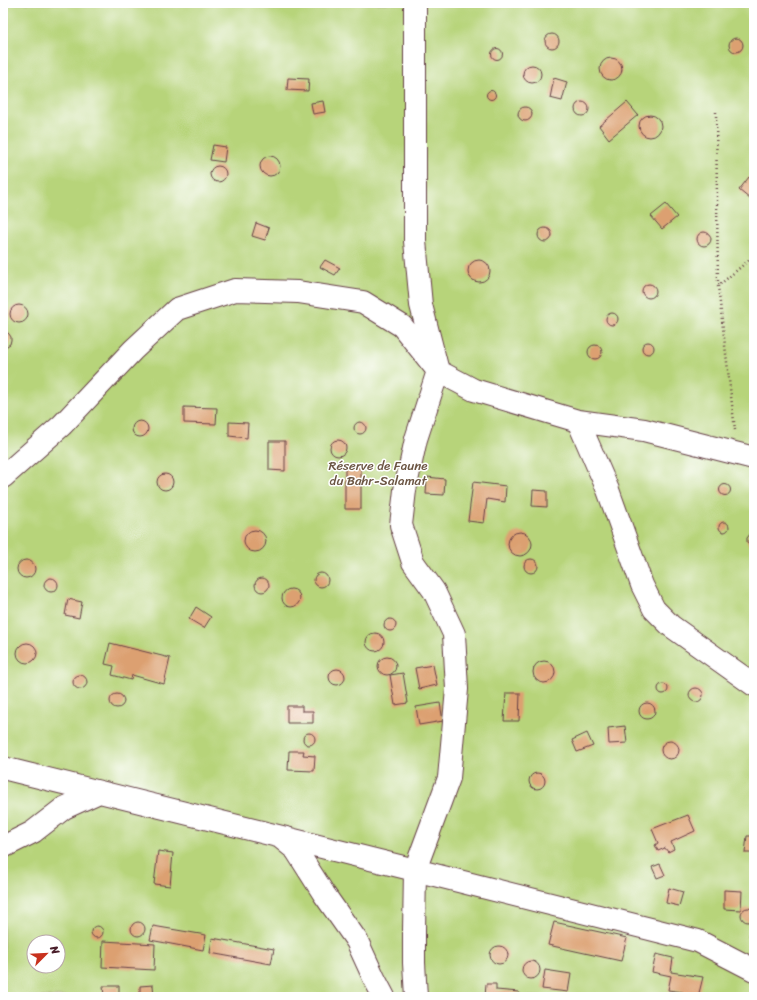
<svg xmlns="http://www.w3.org/2000/svg" width="757" height="1000" font-family="Sriracha,sans-serif">
  <style>
    .green { fill: #b7d47a; stroke: #807a52; fill-rule: evenodd }
    .building { fill: #dca071 }
    .lines { fill: none; stroke-linecap: round; stroke-linejoin: round }
    .street-casing { stroke: #643e45; stroke-width: 24 }
    .path { stroke: #643e45; stroke-width: 2.5; stroke-dasharray: 1 3; stroke-linecap: butt }
    .street { stroke: #fff; stroke-width: 22 }
    .labels { text-anchor: middle; dominant-baseline: central; stroke-width: 3; stroke-linejoin: round; paint-order: stroke }
    .park-label { font-size: 13px; fill: #6b5543; stroke: #fff }
  </style>
  <rect width="100%" height="100%" fill="#fff"/>
  <filter id="ink" filterUnits="userSpaceOnUse"><feTurbulence type="fractalNoise" baseFrequency=".025" numOctaves="2"/><feDisplacementMap in="SourceGraphic" scale="8" xChannelSelector="R" yChannelSelector="G"/><feConvolveMatrix kernelMatrix="1 2 1 2 8 2 1 2 1" color-interpolation-filters="sRGB"/></filter>
  <filter id="wash" filterUnits="userSpaceOnUse"><feTurbulence type="fractalNoise" baseFrequency=".012" numOctaves="4" result="noise"/><feDisplacementMap in="SourceGraphic" scale="16" xChannelSelector="R" yChannelSelector="G"/><feGaussianBlur stdDeviation="0.9" result="paint"/><feColorMatrix in="noise" values="0 0 0 0 0 0 0 0 0 0 0 0 0 0 0 0 0 1.4 0 .05"/><feComposite in="paint" operator="in"/></filter>
  <g filter="url(#wash)">
    <rect width="100%" height="100%" fill="#f8ebda"/>
    <path class="green" d="M 3,3 L 754,3 L 754,997 L 3,997 ZM 34,942 L 58,942 L 58,966 L 34,966 Z"/>
    <g id="blocks">
      <path class="building" d="M545 41a7 7 0 1 1 14 0a7 7 0 1 1-14 0Z
        M729 45a7 7 0 1 1 14 0a7 7 0 1 1-14 0Z
        M491.5 54a5.5 5.5 0 1 1 11 0a5.5 5.5 0 1 1-11 0Z
        M600 69a11 11 0 1 1 22 0a11 11 0 1 1-22 0Z
        M523 74a9 9 0 1 1 18 0a9 9 0 1 1-18 0Z
        M 288,78 L 309,79 L 308,91 L 287,90 Z
        M 554,78 L 567,82 L 562,101 L 550,98 Z
        M486.5 95a4.5 4.5 0 1 1 9 0a4.5 4.5 0 1 1-9 0Z
        M 323,101 L 325,112 L 313,114 L 311,103 Z
        M575 109a7 7 0 1 1 14 0a7 7 0 1 1-14 0Z
        M 627,102 L 638,115 L 609,139 L 599,126 Z
        M518 114a7 7 0 1 1 14 0a7 7 0 1 1-14 0Z
        M639 126a11 11 0 1 1 22 0a11 11 0 1 1-22 0Z
        M 213,145 L 226,147 L 224,162 L 210,160 Z
        M260 166a10 10 0 1 1 20 0a10 10 0 1 1-20 0Z
        M210 174a8 8 0 1 1 16 0a8 8 0 1 1-16 0Z
        M 749,177 L 754,181 L 754,195 L 750,199 L 739,190 Z
        M 666,204 L 677,217 L 662,229 L 651,216 Z
        M 256,223 L 269,228 L 265,240 L 252,236 Z
        M538 235a7 7 0 1 1 14 0a7 7 0 1 1-14 0Z
        M697 239a7 7 0 1 1 14 0a7 7 0 1 1-14 0Z
        M468 271a11 11 0 1 1 22 0a11 11 0 1 1-22 0Z
        M 325,260 L 340,268 L 335,275 L 320,267 Z
        M642 291a7 7 0 1 1 14 0a7 7 0 1 1-14 0Z
        M10 314a9 9 0 1 1 18 0a9 9 0 1 1-18 0Z
        M606 319a6 6 0 1 1 12 0a6 6 0 1 1-12 0Z
        M 3,331 L 6,331 L 9,334 L 11,337 L 11,340 L 10,344 L 4,348 L 3,348 Z
        M642 348a6 6 0 1 1 12 0a6 6 0 1 1-12 0Z
        M588 352a7 7 0 1 1 14 0a7 7 0 1 1-14 0Z
        M 184,407 L 217,408 L 216,424 L 184,423 Z
        M132 429a8 8 0 1 1 16 0a8 8 0 1 1-16 0Z
        M354 428a6 6 0 1 1 12 0a6 6 0 1 1-12 0Z
        M 229,422 L 248,423 L 247,438 L 229,436 Z
        M330 448a8 8 0 1 1 16 0a8 8 0 1 1-16 0Z
        M 269,441 L 285,441 L 285,471 L 269,470 Z
        M 345,468 L 361,468 L 361,509 L 345,509 Z
        M157 482a8 8 0 1 1 16 0a8 8 0 1 1-16 0Z
        M 427,477 L 445,479 L 444,495 L 426,494 Z
        M 473,482 L 506,486 L 505,502 L 487,499 L 484,523 L 468,521 Z
        M719.5 490a5.5 5.5 0 1 1 11 0a5.5 5.5 0 1 1-11 0Z
        M 533,490 L 547,491 L 547,507 L 532,506 Z
        M719 527a5 5 0 1 1 10 0a5 5 0 1 1-10 0Z
        M244 541a11 11 0 1 1 22 0a11 11 0 1 1-22 0Z
        M508 544a12 12 0 1 1 24 0a12 12 0 1 1-24 0Z
        M 751,533 L 754,533 L 754,547 L 749,545 L 747,542 L 747,538 Z
        M524 566a7 7 0 1 1 14 0a7 7 0 1 1-14 0Z
        M17 569a9 9 0 1 1 18 0a9 9 0 1 1-18 0Z
        M314 580a7 7 0 1 1 14 0a7 7 0 1 1-14 0Z
        M255 585a7 7 0 1 1 14 0a7 7 0 1 1-14 0Z
        M44 585a7 7 0 1 1 14 0a7 7 0 1 1-14 0Z
        M282 598a9 9 0 1 1 18 0a9 9 0 1 1-18 0Z
        M 68,599 L 82,602 L 79,618 L 65,615 Z
        M 196,607 L 211,617 L 204,628 L 189,619 Z
        M384 625a6 6 0 1 1 12 0a6 6 0 1 1-12 0Z
        M366 642a9 9 0 1 1 18 0a9 9 0 1 1-18 0Z
        M 110,643 L 170,658 L 164,684 L 132,675 L 131,680 L 112,675 L 114,666 L 105,664 Z
        M17 653a10 10 0 1 1 20 0a10 10 0 1 1-20 0Z
        M378 666a9 9 0 1 1 18 0a9 9 0 1 1-18 0Z
        M533 672a11 11 0 1 1 22 0a11 11 0 1 1-22 0Z
        M 433,665 L 437,685 L 419,689 L 415,668 Z
        M329 677a8 8 0 1 1 16 0a8 8 0 1 1-16 0Z
        M 403,673 L 408,703 L 395,705 L 390,675 Z
        M73 682a7 7 0 1 1 14 0a7 7 0 1 1-14 0Z
        M658 689a5 5 0 1 1 10 0a5 5 0 1 1-10 0Z
        M689 695a7 7 0 1 1 14 0a7 7 0 1 1-14 0Z
        M 506,693 L 520,693 L 519,721 L 504,721 Z
        M110 701a7 7 0 1 1 14 0a7 7 0 1 1-14 0Z
        M 440,703 L 443,721 L 419,725 L 416,707 Z
        M639 711a8 8 0 1 1 16 0a8 8 0 1 1-16 0Z
        M 287,706 L 302,706 L 302,711 L 313,711 L 313,723 L 287,723 Z
        M 625,726 L 627,743 L 609,744 L 608,728 Z
        M303 739a6 6 0 1 1 12 0a6 6 0 1 1-12 0Z
        M 587,733 L 593,746 L 577,752 L 572,740 Z
        M661 750a9 9 0 1 1 18 0a9 9 0 1 1-18 0Z
        M 289,751 L 304,751 L 303,755 L 315,756 L 314,771 L 288,770 Z
        M529 781a8 8 0 1 1 16 0a8 8 0 1 1-16 0Z
        M 688,815 L 695,831 L 671,842 L 674,849 L 668,852 L 665,848 L 658,851 L 655,845 L 658,843 L 652,829 Z
        M 747,836 L 754,836 L 754,853 L 745,853 Z
        M 158,851 L 173,853 L 170,886 L 154,884 Z
        M 660,864 L 665,875 L 657,878 L 652,867 Z
        M 669,888 L 683,892 L 679,906 L 666,903 Z
        M 724,890 L 742,891 L 741,910 L 724,909 Z
        M741 915a7 7 0 1 1 14 0a7 7 0 1 1-14 0Z
        M 554,922 L 627,938 L 621,961 L 548,945 Z
        M131 929a7 7 0 1 1 14 0a7 7 0 1 1-14 0Z
        M91 932a6 6 0 1 1 12 0a6 6 0 1 1-12 0Z
        M 153,926 L 206,935 L 203,950 L 150,940 Z
        M 754,926 L 754,943 L 752,942 L 749,935 L 752,927 Z
        M 212,938 L 274,949 L 271,964 L 210,953 Z
        M 103,941 L 155,944 L 154,970 L 102,967 Z
        M490 955a9 9 0 1 1 18 0a9 9 0 1 1-18 0Z
        M 656,954 L 673,958 L 671,972 L 703,977 L 698,997 L 682,997 L 683,992 L 668,990 L 671,976 L 652,972 Z
        M522 970a9 9 0 1 1 18 0a9 9 0 1 1-18 0Z
        M 545,970 L 571,974 L 568,992 L 542,989 Z
        M 486,984 L 496,984 L 496,990 L 519,992 L 519,997 L 485,997 Z
        M 153,985 L 154,997 L 140,997 L 140,986 Z
        M 103,986 L 119,986 L 119,997 L 104,997 Z"/>
    </g>
  </g>
  <g filter="url(#ink)">
    <use href="#blocks" fill-opacity="0" stroke="#643e45" stroke-width="1"/>
    <g class="lines">
      <defs>
        <path id="street" d="M 415,3 L 415,241 L 421,305 L 438,371 L 416,439 L 405,490 L 401,525 L 413,562 L 434,591 L 454,634 L 457,689 L 449,778 L 415,870 L 414,931 L 414,963 L 416,997
          M 578,421 L 608,490 L 642,585 L 654,609 L 671,626 L 754,685
          M 3,477 L 62,425 L 133,350 L 177,309 L 235,290 L 298,292 L 363,302 L 402,326 L 438,371 L 474,390 L 578,421 L 644,430 L 754,458
          M 3,768 L 415,870 L 698,941 L 754,970
          M 280,837 L 296,850 L 324,894 L 357,941 L 374,978 L 384,997
          M 3,847 L 33,832 L 64,808 L 99,792"/>
      </defs>
      <use href="#street" class="street-casing"/>
      <path class="path" d="M 716,112 L 718,285
        M 735,430 L 718,286 L 754,256"/>
      <use href="#street" class="street"/>
    </g>
  </g>
  <g class="labels">
    <g class="park-label">
      <text x="378" y="465">Réserve de Faune<tspan x="378" dy="15">du Bahr-Salamat</tspan></text>
    </g>
  </g>
  <rect width="757" height="1000" fill="none" stroke="#fff" stroke-width="16"/>
  <g transform="translate(46 954) rotate(66)"><circle r="19" fill="#ffffff" stroke="#b7a5aa"/>
  <path d="M0-3L7 15L0 10L-7 15Z" fill="#c8321e"/>
  <text y="-6" font-size="11" font-weight="bold" text-anchor="middle" fill="#4a1f2b">N</text>
  </g>
</svg>
